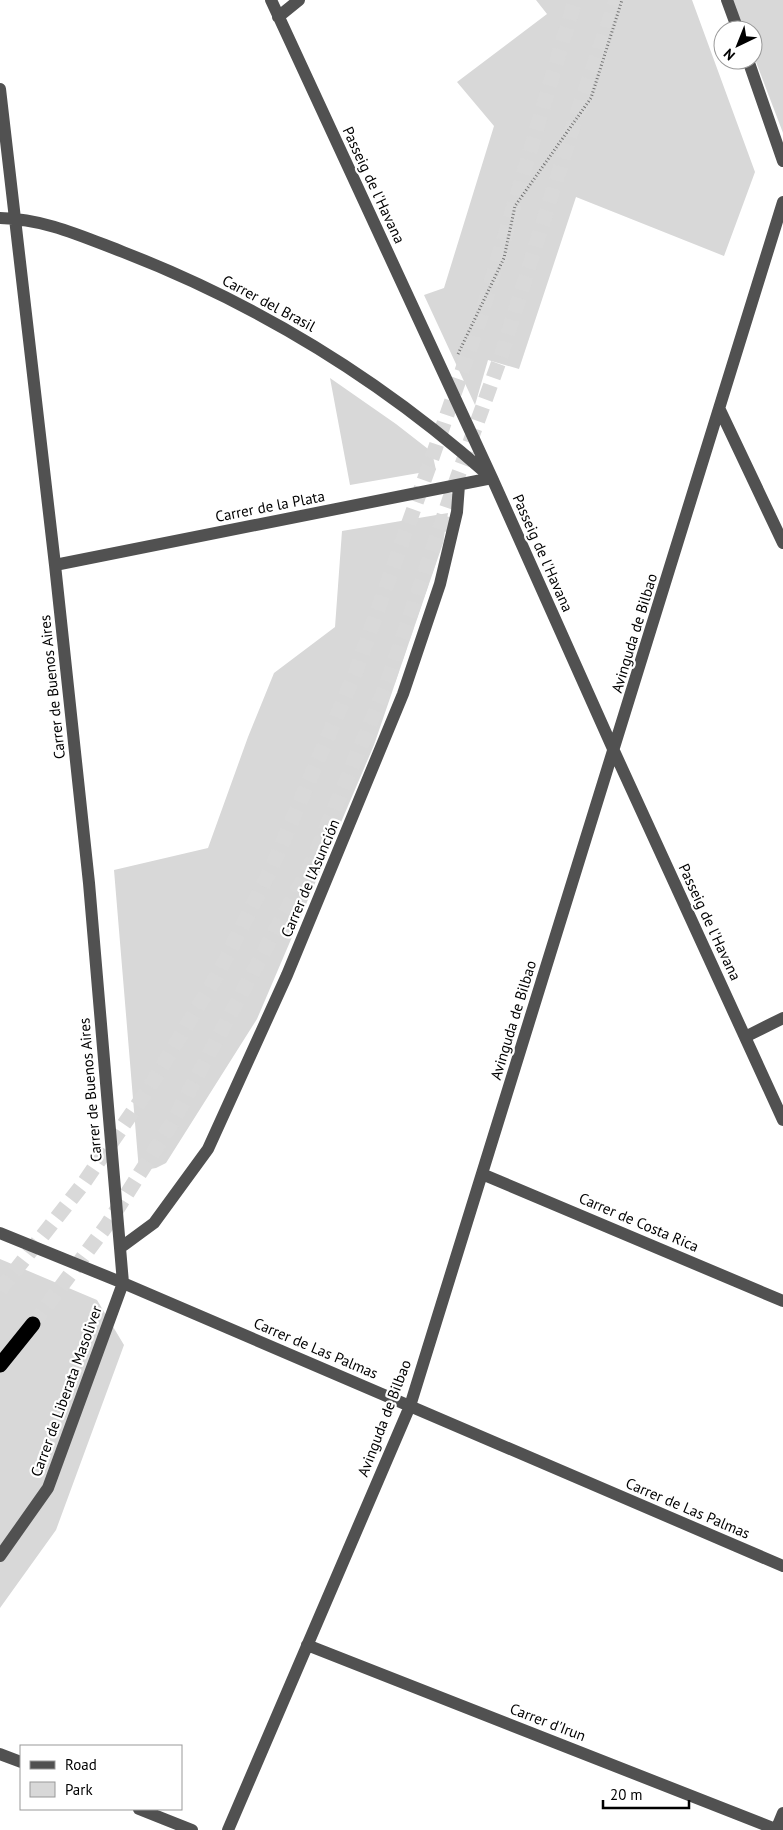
<svg xmlns="http://www.w3.org/2000/svg" width="783" height="1830" font-family="'PT Sans',sans-serif">
  <style>
    .green { fill: #d8d8d8 }
    .lines { fill: none; stroke-linecap: round; stroke-linejoin: round }
    .highway-tunnel { stroke: #d9d9d9; stroke-width: 15; stroke-dasharray: 15 8; stroke-linecap: butt }
    .highway-casing { stroke: #dbdbdb; stroke-width: 16 }
    .path { stroke: #737373; stroke-width: 3; stroke-dasharray: 1 2.5; stroke-linecap: butt }
    .minor { stroke: #515151; stroke-width: 12 }
    .highway { stroke: #000; stroke-width: 15 }
    .labels { text-anchor: middle; dominant-baseline: central; stroke-width: 4.5; stroke-linejoin: round; paint-order: stroke }
    .street-label { font-size: 15px; fill: #000; stroke: #fff }
  </style>
  <rect width="100%" height="100%" fill="#fff"/>
  <path class="green" d="M 536,0 L 692,0 L 755,172 L 724,256 L 576,197 L 519,369 L 488,360 L 475,405 L 424,295 L 444,288 L 494,126 L 457,82 L 547,14 Z
    M 732,0 L 783,0 L 783,133 L 753,54 L 753,30 L 744,30 Z
    M 330,378 L 396,424 L 432,452 L 436,470 L 350,485 Z
    M 448,513 L 443,543 L 374,745 L 257,1019 L 166,1163 L 156,1168 L 139,1171 L 114,870 L 208,848 L 248,737 L 274,673 L 335,627 L 342,531 Z
    M 0,1259 L 97,1300 L 124,1345 L 56,1530 L 0,1608 Z"/>
  <g class="lines">
    <path class="highway-tunnel" d="M 0,1290 L 83,1184 L 149,1088 L 219,972 L 272,867 L 356,671 L 432,458 L 481,316 L 575,0
      M 33,1324 L 107,1225 L 172,1123 L 310,866 L 386,686 L 450,498 L 501,356 L 577,114 L 616,0"/>
    <defs>
      <path id="highway" d="M 0,1365 L 33,1324"/>
    </defs>
    <use href="#highway" class="highway-casing"/>
    <path class="path" d="M 458,354 L 504,258 L 515,206 L 591,98 L 622,0"/>
    <path class="minor" d="M 271,0 L 492,478 L 614,751 L 783,1120
      M 727,0 L 738,30
      M 278,17 L 299,0
      M 748,60 L 783,161
      M 0,89 L 55,565 L 89,883 L 123,1283 L 48,1488 L 0,1556
      M 0,218 C 45,219 81,236 123,252 C 257,304 380,379 488,475
      M 720,410 L 783,543
      M 55,565 L 492,478
      M 745,1037 L 783,1018
      M 482,1174 L 783,1301
      M 0,1233 L 123,1283 L 783,1566
      M 120,1248 L 154,1223 L 208,1149 L 287,975 L 403,694 L 440,584 L 457,512 L 459,485
      M 307,1645 L 778,1830
      M 0,1754 L 21,1762
      M 139,1809 L 192,1830
      M 228,1830 L 410,1406 L 783,202
      M 776,1830 L 783,1813"/>
    <use href="#highway" class="highway"/>
  </g>
  <g class="labels">
    <g class="street-label">
      <text transform="translate(374 185) rotate(65)">Passeig de l'Havana</text>
      <text transform="translate(269 303) rotate(28)">Carrer del Brasil</text>
      <text transform="translate(270 506) rotate(-11)">Carrer de la Plata</text>
      <text transform="translate(543 553) rotate(66)">Passeig de l'Havana</text>
      <text transform="translate(634 633) rotate(-73)">Avinguda de Bilbao</text>
      <text transform="translate(52 687) rotate(-96)">Carrer de Buenos Aires</text>
      <text transform="translate(310 878) rotate(-67)">Carrer de l'Asunción</text>
      <text transform="translate(710 922) rotate(65)">Passeig de l'Havana</text>
      <text transform="translate(513 1020) rotate(-73)">Avinguda de Bilbao</text>
      <text transform="translate(90 1090) rotate(-95)">Carrer de Buenos Aires</text>
      <text transform="translate(639 1222) rotate(23)">Carrer de Costa Rica</text>
      <text transform="translate(316 1348) rotate(23)">Carrer de Las Palmas</text>
      <text transform="translate(66 1391) rotate(-70)">Carrer de Liberata Masoliver</text>
      <text transform="translate(384 1418) rotate(-69)">Avinguda de Bilbao</text>
      <text transform="translate(688 1508) rotate(23)">Carrer de Las Palmas</text>
      <text transform="translate(548 1722) rotate(21)">Carrer d'Irun</text>
    </g>
  </g>
  <rect x="20" y="1745" width="162" height="65" fill="#ffffff" stroke="#999999"/>
  <rect x="30" y="1761" width="25" height="8" fill="#515151" stroke="#999999"/>
  <text x="65" y="1770" font-size="15" fill="#000000">Road</text>
  <rect x="30" y="1782" width="25" height="15" fill="#d8d8d8" stroke="#999999"/>
  <text x="65" y="1795" font-size="15" fill="#000000">Park</text>
  <g transform="translate(738 45) rotate(223)"><circle r="24" fill="#ffffff" stroke="#999999"/>
  <path d="M0-4L9 19L0 12L-9 19Z" fill="#000000"/>
  <text y="-8" font-size="14" font-weight="bold" text-anchor="middle" fill="#000000">N</text>
  </g>
  <path d="M603 1800v8h86v-8" fill="none" stroke="#000000" stroke-width="2.5"/>
  <text x="610" y="1800" font-size="15" fill="#000000" stroke="#ffffff" stroke-width="4" paint-order="stroke">20 m</text>
</svg>
